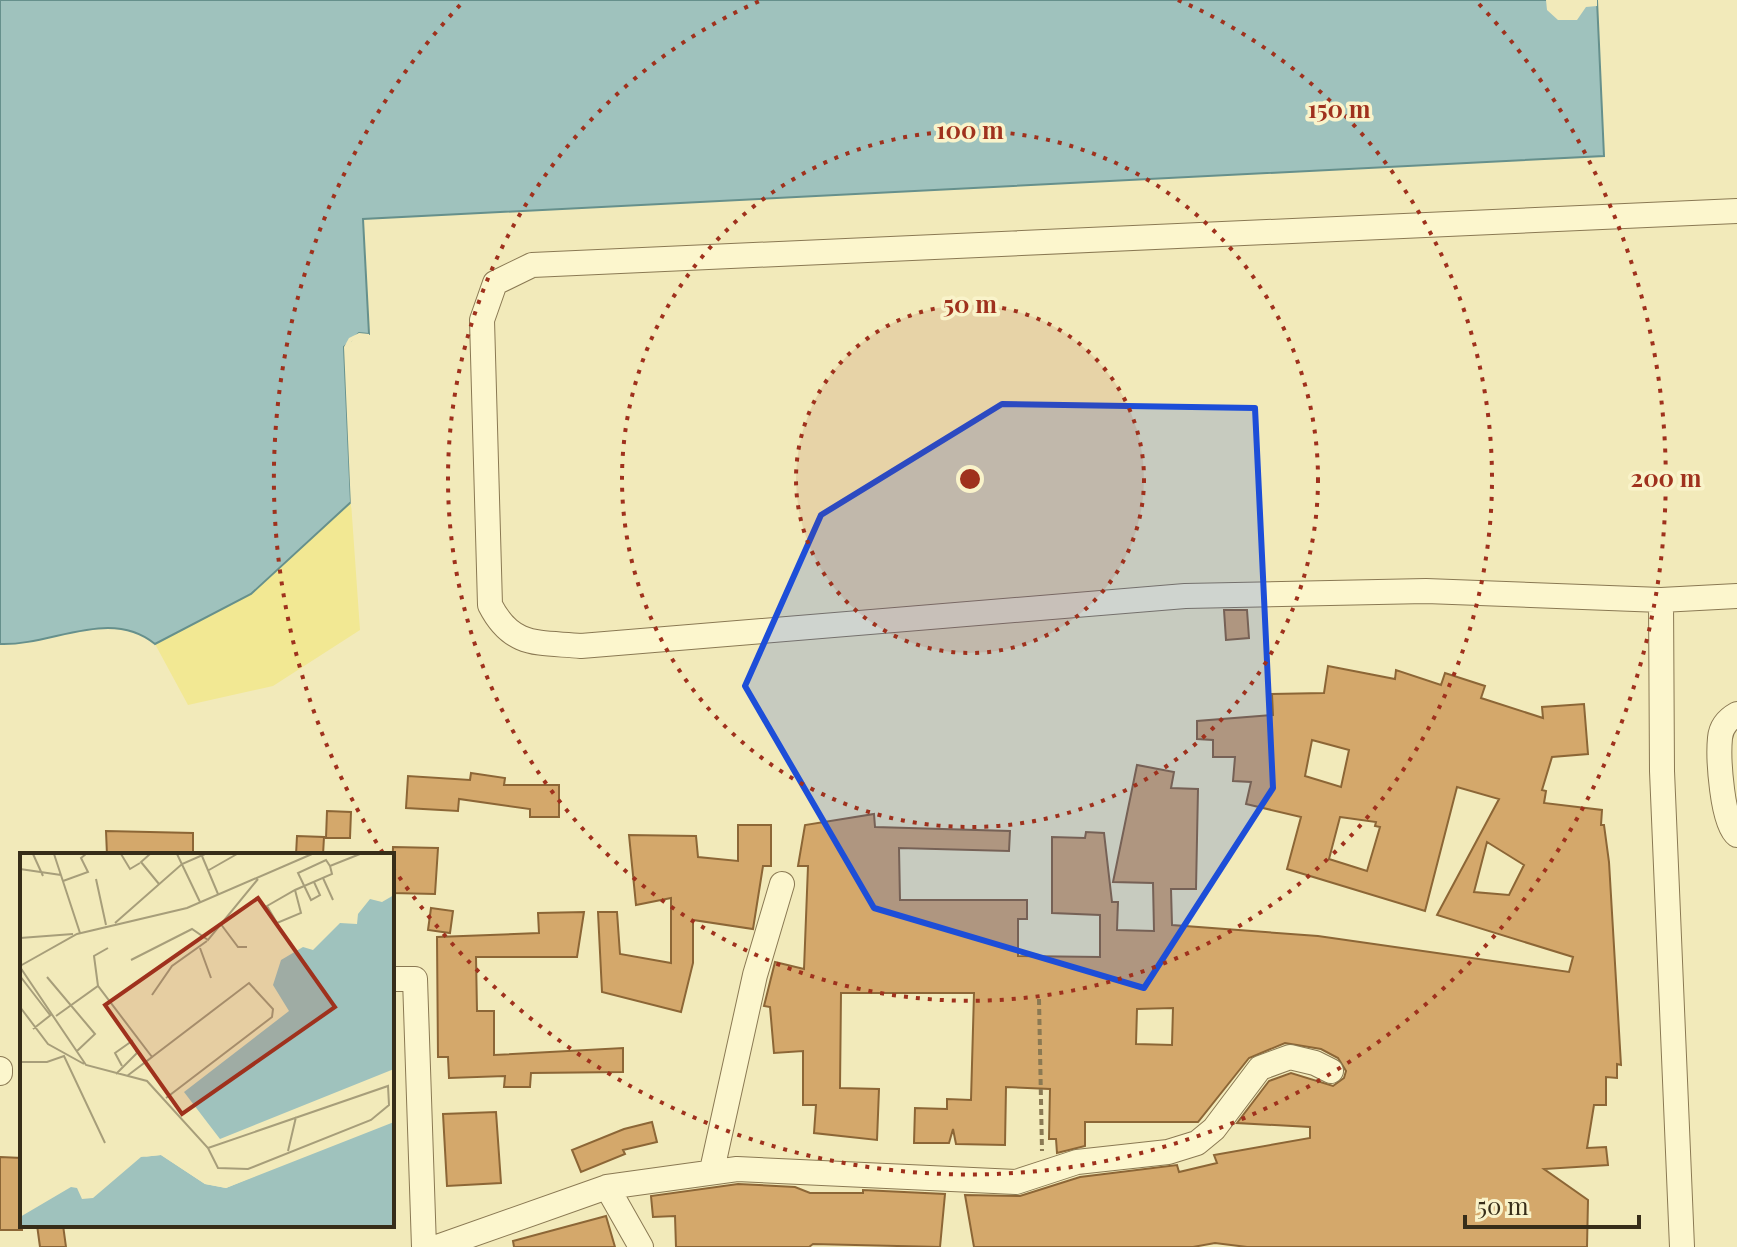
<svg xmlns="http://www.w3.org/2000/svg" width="1737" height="1247" font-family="'Playfair Display',serif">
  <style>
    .sand { fill: #f2e893 }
    .water { fill: #9fc2bd; stroke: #66908c; stroke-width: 2 }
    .pier { fill: #f2eaba }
    .building { fill: #d4a86b; stroke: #8c6636; stroke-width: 2; fill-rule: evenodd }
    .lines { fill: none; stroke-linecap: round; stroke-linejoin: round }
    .minor-casing { stroke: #8a7953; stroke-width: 26 }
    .path { stroke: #8a7953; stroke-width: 4; stroke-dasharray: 6 4; stroke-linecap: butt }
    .minor { stroke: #fcf6cd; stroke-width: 24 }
    .marked { fill: #1d4ed8; fill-opacity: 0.2; stroke: #1d4ed8; stroke-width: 6; stroke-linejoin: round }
    .ring { fill: none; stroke: #9f311d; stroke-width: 4; stroke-dasharray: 4 8 }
    .inset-road { fill: none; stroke: #a79e7a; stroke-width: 2 }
    .view { fill: #9f311d; fill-opacity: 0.15; stroke: #9f311d; stroke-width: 4 }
    .inset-edge { fill: none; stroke: #372d19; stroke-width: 4 }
    .centre { fill: #9f311d; stroke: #f9f3ca; stroke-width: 4 }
    .ring-label { font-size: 24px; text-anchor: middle; font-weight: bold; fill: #9f311d; stroke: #f9f3ca; stroke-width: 7; stroke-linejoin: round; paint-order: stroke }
  </style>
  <rect width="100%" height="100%" fill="#f2eaba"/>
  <path class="sand" d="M 351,502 L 360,630 L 273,686 L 188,705 L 155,644 L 251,594 Z"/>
  <path class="water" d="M 0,0 L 1597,0 L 1604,156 L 363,219 L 369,334 L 359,333 L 344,347 L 351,502 L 251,594 L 155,644 C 110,607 52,646 0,644 Z"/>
  <path class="pier" d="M 1546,0 L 1597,0 L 1597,6 L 1586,7 L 1577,20 L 1558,20 L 1547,10 Z
    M 359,333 L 369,334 L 370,338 L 352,341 L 348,348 L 355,502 L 351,508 L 344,347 L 349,338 Z"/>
  <path class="building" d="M 1224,610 L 1247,610 L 1249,638 L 1226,640 Z
    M 1328,666 L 1395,679 L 1396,670 L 1441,685 L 1445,673 L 1485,686 L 1481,698 L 1543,718 L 1542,707 L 1584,704 L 1588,754 L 1552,757 L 1542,790 L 1546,791 L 1544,803 L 1602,810 L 1601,825 L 1604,825 L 1609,862 L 1621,1065 L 1617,1064 L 1617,1078 L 1606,1077 L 1606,1105 L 1594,1105 L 1587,1148 L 1606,1147 L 1608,1165 L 1544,1169 L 1588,1200 L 1587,1247 L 1247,1247 L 1215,1243 L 1193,1247 L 974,1247 L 965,1195 L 1020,1196 L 1080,1177 L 1177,1165 L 1179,1172 L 1217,1163 L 1214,1155 L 1310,1138 L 1310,1127 L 1237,1123 L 1269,1081 L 1291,1073 L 1333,1086 L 1344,1078 L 1346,1071 L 1338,1058 L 1321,1049 L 1285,1043 L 1249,1058 L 1198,1122 L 1085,1122 L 1085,1146 L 1057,1153 L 1056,1139 L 1049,1139 L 1050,1089 L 1006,1087 L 1005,1145 L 956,1144 L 953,1129 L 949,1143 L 914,1143 L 915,1108 L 947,1109 L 947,1099 L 971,1100 L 974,993 L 841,993 L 840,1088 L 879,1089 L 877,1140 L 814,1133 L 816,1105 L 803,1105 L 803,1051 L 774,1053 L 770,1007 L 764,1006 L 775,962 L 804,969 L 808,866 L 798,866 L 805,825 L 874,814 L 875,827 L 1010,831 L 1009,851 L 899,848 L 900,900 L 1027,900 L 1027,919 L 1018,919 L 1018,956 L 1100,957 L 1100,915 L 1052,913 L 1052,837 L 1085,838 L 1086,832 L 1104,833 L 1112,902 L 1118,902 L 1117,930 L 1154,931 L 1153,883 L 1113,882 L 1137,765 L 1174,772 L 1171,788 L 1198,789 L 1196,889 L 1171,889 L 1172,925 L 1318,936 L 1569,972 L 1573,957 L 1437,915 L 1499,799 L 1457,787 L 1425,911 L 1287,869 L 1301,817 L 1246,804 L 1251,782 L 1233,781 L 1235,757 L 1213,757 L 1213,740 L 1197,739 L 1197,721 L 1273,715 L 1272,694 L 1324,693 ZM 1312,740 L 1349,750 L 1341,787 L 1305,776 ZM 1340,817 L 1376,822 L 1375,826 L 1380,827 L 1367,871 L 1329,859 ZM 1487,842 L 1524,865 L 1509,895 L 1474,892 ZM 1173,1008 L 1172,1045 L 1136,1044 L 1137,1009 Z
    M 471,773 L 505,778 L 504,785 L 559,785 L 559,817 L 530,817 L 530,809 L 459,799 L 458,811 L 406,808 L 408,776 L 470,780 Z
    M 327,811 L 351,812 L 350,838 L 326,838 Z
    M 738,825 L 771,825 L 771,866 L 763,866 L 753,929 L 693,920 L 693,963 L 681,1012 L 602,992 L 598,912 L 617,912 L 620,954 L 671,963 L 671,898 L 636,905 L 629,835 L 696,836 L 698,857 L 738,861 Z
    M 106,831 L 193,833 L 193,855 L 107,855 Z
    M 297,836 L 324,837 L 323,855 L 296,855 Z
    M 393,847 L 438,848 L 435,894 L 392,893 Z
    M 431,908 L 453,911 L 450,933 L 428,930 Z
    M 584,912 L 577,957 L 476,957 L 477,1011 L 494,1011 L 494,1055 L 623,1048 L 623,1072 L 531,1073 L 530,1087 L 504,1087 L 505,1076 L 449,1078 L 448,1057 L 438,1057 L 437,937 L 539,933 L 538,913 Z
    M 496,1112 L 501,1183 L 447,1186 L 443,1114 Z
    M 652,1122 L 657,1142 L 623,1150 L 625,1154 L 581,1172 L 572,1150 L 624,1129 Z
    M 0,1157 L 22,1158 L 22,1230 L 0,1230 Z
    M 738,1184 L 795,1187 L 810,1193 L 863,1193 L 863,1190 L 945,1194 L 940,1247 L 813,1244 L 809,1247 L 676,1247 L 675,1216 L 653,1217 L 651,1196 Z
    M 606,1216 L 615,1247 L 514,1247 L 513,1241 Z
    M 37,1225 L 63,1225 L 66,1247 L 40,1247 Z"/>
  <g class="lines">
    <defs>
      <path id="minor" d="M 1661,600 L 1426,591 L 1185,596 L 581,646 C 538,642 512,648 490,605 L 482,320 L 495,283 L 532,265 L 1737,211
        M 1737,714 C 1728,719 1721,727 1720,738 C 1718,758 1722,824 1737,835
        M 392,979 L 415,979 L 424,1247
        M 0,1069 L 0,1073
        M 712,1170 L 755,975 L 782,884
        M 607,1187 L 737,1169 L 1016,1182 L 1077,1162 L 1168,1152 L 1197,1143 L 1214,1129 L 1260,1068 L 1290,1057 L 1315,1063 L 1331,1071
        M 437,1247 L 607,1187 L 641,1247
        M 1682,1247 L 1662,771 L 1661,600 L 1737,596"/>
    </defs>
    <use href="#minor" class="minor-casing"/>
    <path class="path" d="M 1039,999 L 1042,1151"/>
    <use href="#minor" class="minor"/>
  </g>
  <path class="marked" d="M 1002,404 L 1255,408 L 1273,788 L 1144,988 L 874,908 L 745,686 L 821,515 Z"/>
  <circle cx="970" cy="479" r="174" fill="#9f311d" fill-opacity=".12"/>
  <g class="ring">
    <circle cx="970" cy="479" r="174"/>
    <circle cx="970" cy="479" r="348"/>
    <path d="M1178 0A522 522 0 1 1 762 0"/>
    <path d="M383 853A696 696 0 0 1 461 4M1479 4A696 696 0 1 1 393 868"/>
  </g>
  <g transform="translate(20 853)">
    <rect width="374" height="374" fill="#f2eaba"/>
    <path d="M 374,42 L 374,216 L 200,286 L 164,239 L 269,158 L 253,132 L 261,107 L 283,94 L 293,97 L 320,70 L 337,71 L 338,61 L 350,46 L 362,49 ZM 374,269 L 374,373 L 0,373 L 0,364 L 51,334 L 57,335 L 62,346 L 73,345 L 121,304 L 141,302 L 185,331 L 206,335 Z" fill="#9fc2bd"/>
    <path d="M 374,265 L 206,335 L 185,331 L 141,302 L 123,304 L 142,298 L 187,328 L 205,331 Z" fill="#f2eaba"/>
    <path class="inset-road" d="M 13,1 L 23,23M 34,1 L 60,80M 101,1 L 110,16 L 120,10M 130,1 L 121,9 L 139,31M 157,1 L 180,49M 182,3 L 198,41M 0,16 L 41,22M 189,17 L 217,1M 303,25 L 313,47M 76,26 L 86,72M 43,28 L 68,19 L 61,5 L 66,1M 294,29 L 300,42 L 291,47 L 278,20 L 306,7 L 310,13 L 340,1M 275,37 L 281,60 L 257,70 L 247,53 L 275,37 L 312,21 L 310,13M 95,70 L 162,11 L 185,1M 200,70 L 218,94 L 227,94M 0,85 L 53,81M 180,95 L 191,125M 111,107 L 172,76 L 188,87 L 238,26M 0,113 L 57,81 L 167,55 L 292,1M 0,114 L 66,212 L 127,228 L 188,295 L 198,315 L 228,316 L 351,267 L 369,252 L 368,233 L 188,295M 0,123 L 30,162M 27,124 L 75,181 L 57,198M 78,133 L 74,103 L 88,95M 132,142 L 152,113 L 187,88M 0,154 L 28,191 L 64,211M 36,163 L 78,133 L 132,204 L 107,223M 13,176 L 32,161M 132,204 L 229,130 L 253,156 L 252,164 L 146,245M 0,209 L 27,209 L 44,203 L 85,290M 96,221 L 117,200 L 112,188 L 95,200 L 102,213M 268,298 L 276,264"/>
    <path class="view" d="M 238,45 L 315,154 L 162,261 L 85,152 Z"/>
    <rect width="374" height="374" class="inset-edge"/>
  </g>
  <circle cx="970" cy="479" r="12" class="centre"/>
  <g class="ring-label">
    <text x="1339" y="118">150 m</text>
    <text x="970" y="139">100 m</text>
    <text x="970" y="313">50 m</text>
    <text x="1666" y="487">200 m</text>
  </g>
  <path d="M1465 1215v12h174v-12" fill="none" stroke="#372d19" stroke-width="4"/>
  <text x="1477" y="1215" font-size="24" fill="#372d19" stroke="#f9f3ca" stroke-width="6" paint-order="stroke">50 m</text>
</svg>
